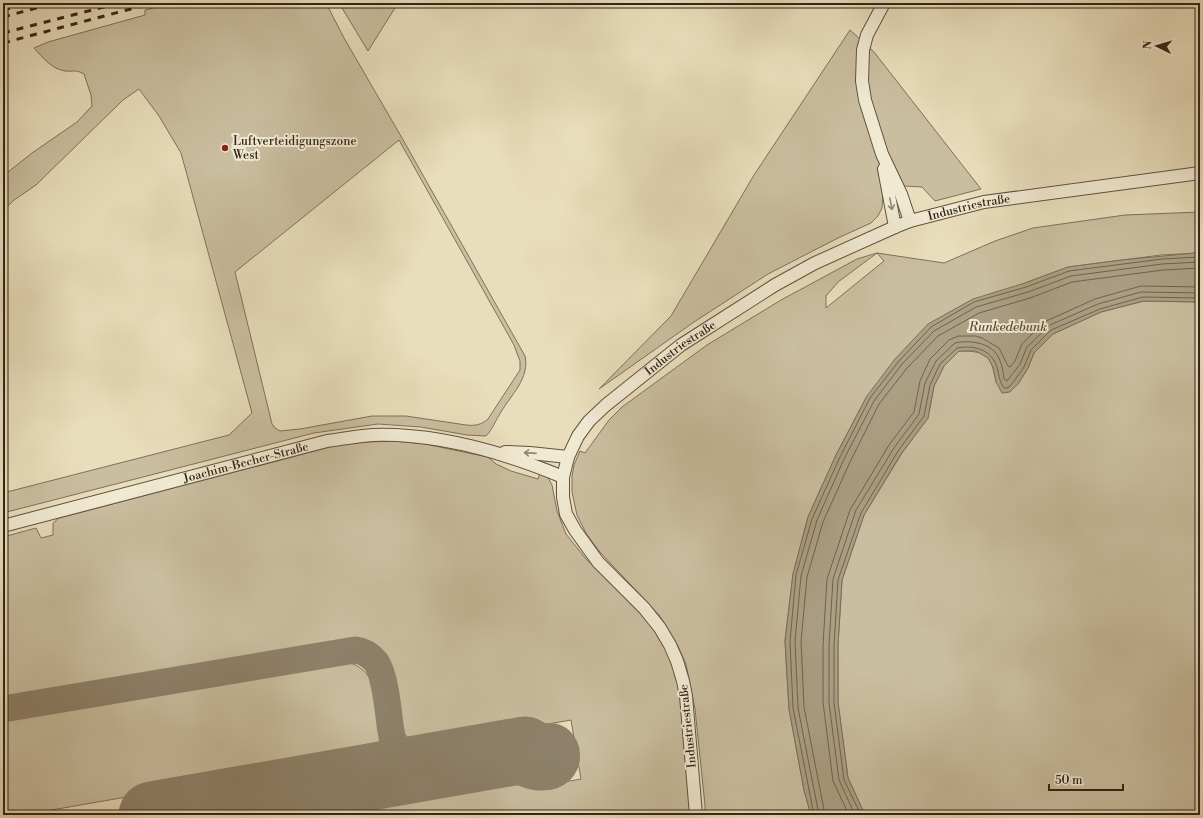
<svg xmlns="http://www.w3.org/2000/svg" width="1203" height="818" font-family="'Libre Bodoni',serif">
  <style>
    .green { fill: #cabea0; stroke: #7e715c; fill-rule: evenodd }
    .water { fill: #ab9f84; stroke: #7b6e58 }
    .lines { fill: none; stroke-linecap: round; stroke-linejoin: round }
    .shore { stroke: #6f624e; stroke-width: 1 }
    .taxiway { stroke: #8e816a; stroke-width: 27 }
    .runway { stroke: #8e816a; stroke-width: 67 }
    .minor-casing { stroke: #605240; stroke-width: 14 }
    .minor { stroke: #f1ead3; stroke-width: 12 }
    .rail { stroke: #332417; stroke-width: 3; stroke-dasharray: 7 7; stroke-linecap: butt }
    .oneway { stroke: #928775 }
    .poi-dot { fill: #8f2418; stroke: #f1ead3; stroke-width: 1.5 }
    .labels { text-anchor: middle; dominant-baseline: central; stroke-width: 4; stroke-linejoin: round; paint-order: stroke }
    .poi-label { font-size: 12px; fill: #332417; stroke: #f1ead3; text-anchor: start }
    .street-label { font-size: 12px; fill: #332417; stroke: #f1ead3 }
    .water-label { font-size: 13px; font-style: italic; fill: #5d4f3d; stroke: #f1ead3 }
  </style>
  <rect width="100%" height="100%" fill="#e9debc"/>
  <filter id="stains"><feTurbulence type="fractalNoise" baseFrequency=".005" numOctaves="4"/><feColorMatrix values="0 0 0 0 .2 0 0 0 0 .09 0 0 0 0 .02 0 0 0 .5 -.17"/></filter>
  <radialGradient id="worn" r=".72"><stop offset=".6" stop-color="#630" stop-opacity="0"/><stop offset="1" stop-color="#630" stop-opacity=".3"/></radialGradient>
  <path class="green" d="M 172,3 L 326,3 L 344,38 L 402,138 L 525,356 C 530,378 511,395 501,412 C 495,421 493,429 486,436 L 467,435 L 421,427 L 378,424 L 314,433 L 3,513 L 3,493 L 229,435 L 252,413 L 181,153 L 159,116 L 139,89 L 123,100 L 36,185 L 14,200 L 3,211 L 3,176 L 32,153 L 77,122 L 92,106 L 91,95 L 84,74 C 75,69 74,72 65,71 C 52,69 43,58 34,48 L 48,42 L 145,15 L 145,10 ZM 399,140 L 514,345 L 520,361 L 520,370 L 488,419 C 481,425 475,426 466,425 L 406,416 L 372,416 L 300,429 L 280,431 L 275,428 L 272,424 L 235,272 Z
    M 339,3 L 398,3 L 368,51 Z
    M 850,30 L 874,52 L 981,189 L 935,201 L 922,187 L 905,186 L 883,190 L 882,208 L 878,216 L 871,223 L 838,238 L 768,274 L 694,322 L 599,389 L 671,316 L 754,175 Z
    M 1200,212 L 1200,253 L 1161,255 L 1068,267 L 1025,283 L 867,396 L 836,455 L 808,517 L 793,574 L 785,641 L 789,709 L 804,790 L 811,815 L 705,815 L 705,805 L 695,709 L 686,664 L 678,646 L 660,616 L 599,551 L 586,533 L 577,515 L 572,492 L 572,476 L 574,465 L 580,451 L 585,453 L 609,420 L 622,407 L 707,345 L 781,300 L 857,259 L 877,253 L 944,263 L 995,241 L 1033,228 L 1125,215 ZM 877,253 L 884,261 L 826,308 L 826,296 L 838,282 Z
    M 1144,301 L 1200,302 L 1200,815 L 865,815 L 848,778 L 838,702 L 838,645 L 842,580 L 864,515 L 902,453 L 928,418 L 934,386 L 944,366 L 959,351 C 987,351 991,355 996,382 L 1018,384 L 1028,368 L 1034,353 L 1053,334 L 1101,312 Z
    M 396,441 L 425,444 L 488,457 L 496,464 L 511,471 L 538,479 L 540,473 L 547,476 L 552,485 L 557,511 L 566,534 L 586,559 L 636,606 L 659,637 L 667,649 L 679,684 L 690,815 L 288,815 L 511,776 L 536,787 L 581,779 L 571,720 L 433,744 C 420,744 405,741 400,726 C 386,677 401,634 330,644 L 3,701 L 3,537 L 36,528 L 41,538 L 53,535 L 53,523 L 59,518 L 337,445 L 365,442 Z
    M 332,661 C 364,660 374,678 379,707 C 383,727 385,741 368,755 L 23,815 L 3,815 L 3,718 Z"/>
  <path class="water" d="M 1194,253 L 1200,253 L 1200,302 L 1143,301 L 1101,312 L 1053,334 L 1034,353 L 1028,368 L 1018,384 L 1010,392 L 1002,393 L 996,382 L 993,367 L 988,358 L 976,351 L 959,351 L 944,366 L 934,386 L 928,418 L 901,454 L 864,515 L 842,580 L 838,645 L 838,702 L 848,778 L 865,815 L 811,815 L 804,790 L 789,709 L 785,641 L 793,574 L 808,517 L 836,455 L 867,396 L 895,359 L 928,324 L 973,299 L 1025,283 L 1068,267 L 1122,260 Z"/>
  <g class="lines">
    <path class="shore" d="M 814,815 L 793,708 L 790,641 L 796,575 L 812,519 L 840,457 L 870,398 L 899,361 L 931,327 L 974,302 L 1026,287 L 1069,271 L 1162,259 L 1200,257
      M 819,815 L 798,708 L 795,641 L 801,576 L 817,520 L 844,459 L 874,401 L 902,364 L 934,331 L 976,307 L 1028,292 L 1071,276 L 1162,264 L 1200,262
      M 825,815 L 804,707 L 801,641 L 807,577 L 823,522 L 850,462 L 879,404 L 907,368 L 938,336 L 979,313 L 1030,298 L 1072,282 L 1163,270 L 1200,268
      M 849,815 L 833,781 L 823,702 L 823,645 L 827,579 L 850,510 L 889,445 L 914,412 L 920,381 L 930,359 L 949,340 L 958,336 L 976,336 L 982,338 L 999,348 L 1008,366 L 1010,367 L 1015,361 L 1022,344 L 1044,322 L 1095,299 L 1141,286 L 1200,287
      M 855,815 L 839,780 L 829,703 L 829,645 L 833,579 L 856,510 L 894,448 L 919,414 L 925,383 L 936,361 L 955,343 C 967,340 986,342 995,352 C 1001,359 1003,370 1004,379 L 1007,381 L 1020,364 L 1027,347 L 1050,325 L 1098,304 L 1141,292 L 1200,293
      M 861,815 L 844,780 L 834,703 L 834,645 L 838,580 L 861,513 L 898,451 L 924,416 L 930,385 L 940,364 L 957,348 C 974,345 991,349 997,367 C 999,374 999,381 1004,388 L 1008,388 L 1014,381 L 1024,367 L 1031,350 L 1051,330 L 1100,309 L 1143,297 L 1200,298"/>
    <path class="taxiway" d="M 3,709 L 355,650 C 364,651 370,655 376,662 C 385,675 388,708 390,725 C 391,732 393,739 393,746 C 393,751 392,757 390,761 C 385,770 376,773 368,777
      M 393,746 C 400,759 409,765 423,768 L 455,762
      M 484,757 C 504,761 524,778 542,777 C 577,777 571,732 546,737 C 538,738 533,747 525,750"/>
    <path class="runway" d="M 152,815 L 525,750"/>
    <defs>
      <g id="minor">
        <path d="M 884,3 L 867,35 L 863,50 L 862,81 L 865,100 L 882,154 L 901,194 L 910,221"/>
        <path d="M 884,169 L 895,227"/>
        <path d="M 505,452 L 530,453 L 568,457"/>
        <path id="s1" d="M 3,526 L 327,441 C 342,439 358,436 373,435 C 438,433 503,452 563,477"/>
        <path id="s2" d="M 696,815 L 686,696 L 683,681 L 677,661 L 670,645 L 660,628 L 644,608 L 598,562 L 575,530 L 566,514 L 563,497 L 563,477 L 568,457 L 578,436 L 589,421 L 606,405 L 681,345 L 775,285 L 815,263 L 895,227 L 910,221 L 984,202 L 1200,173"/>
      </g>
    </defs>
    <use href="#minor" class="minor-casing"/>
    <use href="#minor" class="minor"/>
    <path class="rail" d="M 3,10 L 32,3
      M 3,17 L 55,3
      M 3,33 L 119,3
      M 3,43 L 153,3"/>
  </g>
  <defs><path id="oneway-shaft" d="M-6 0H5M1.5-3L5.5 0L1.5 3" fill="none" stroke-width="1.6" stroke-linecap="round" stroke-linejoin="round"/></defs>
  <g class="oneway">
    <use href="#oneway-shaft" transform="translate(891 204) rotate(78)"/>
    <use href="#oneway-shaft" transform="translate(530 453) rotate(-176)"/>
  </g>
  <circle class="poi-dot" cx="225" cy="148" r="4"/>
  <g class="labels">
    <g class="poi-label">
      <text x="233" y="141">Luftverteidigungszone<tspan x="233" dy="14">West</tspan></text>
    </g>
    <g class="street-label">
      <text stroke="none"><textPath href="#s2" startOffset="882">Industriestraße</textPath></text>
      <text stroke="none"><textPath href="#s2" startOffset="558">Industriestraße</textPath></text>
      <text stroke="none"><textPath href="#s1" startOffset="251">Joachim-Becher-Straße</textPath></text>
      <text transform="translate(688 726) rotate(-96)">Industriestraße</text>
    </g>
    <g class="water-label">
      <text x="1008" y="327">Runkedebunk</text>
    </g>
  </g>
  <rect width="1203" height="818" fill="none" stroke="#e9debc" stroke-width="16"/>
  <rect x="4" y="4" width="1195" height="810" fill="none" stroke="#332417" stroke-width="2"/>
  <rect x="8" y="8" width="1187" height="802" fill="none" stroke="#332417"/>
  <g transform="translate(1157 46) rotate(275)" stroke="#f1ead3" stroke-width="3" paint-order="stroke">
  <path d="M0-3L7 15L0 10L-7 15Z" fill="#332417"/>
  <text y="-6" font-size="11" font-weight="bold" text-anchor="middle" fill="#332417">N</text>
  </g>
  <path d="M1049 784v6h74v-6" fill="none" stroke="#332417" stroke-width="2"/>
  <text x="1055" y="784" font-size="12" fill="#332417" stroke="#f1ead3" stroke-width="3" paint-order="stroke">50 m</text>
  <rect width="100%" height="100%" filter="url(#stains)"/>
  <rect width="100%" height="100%" fill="url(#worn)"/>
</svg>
